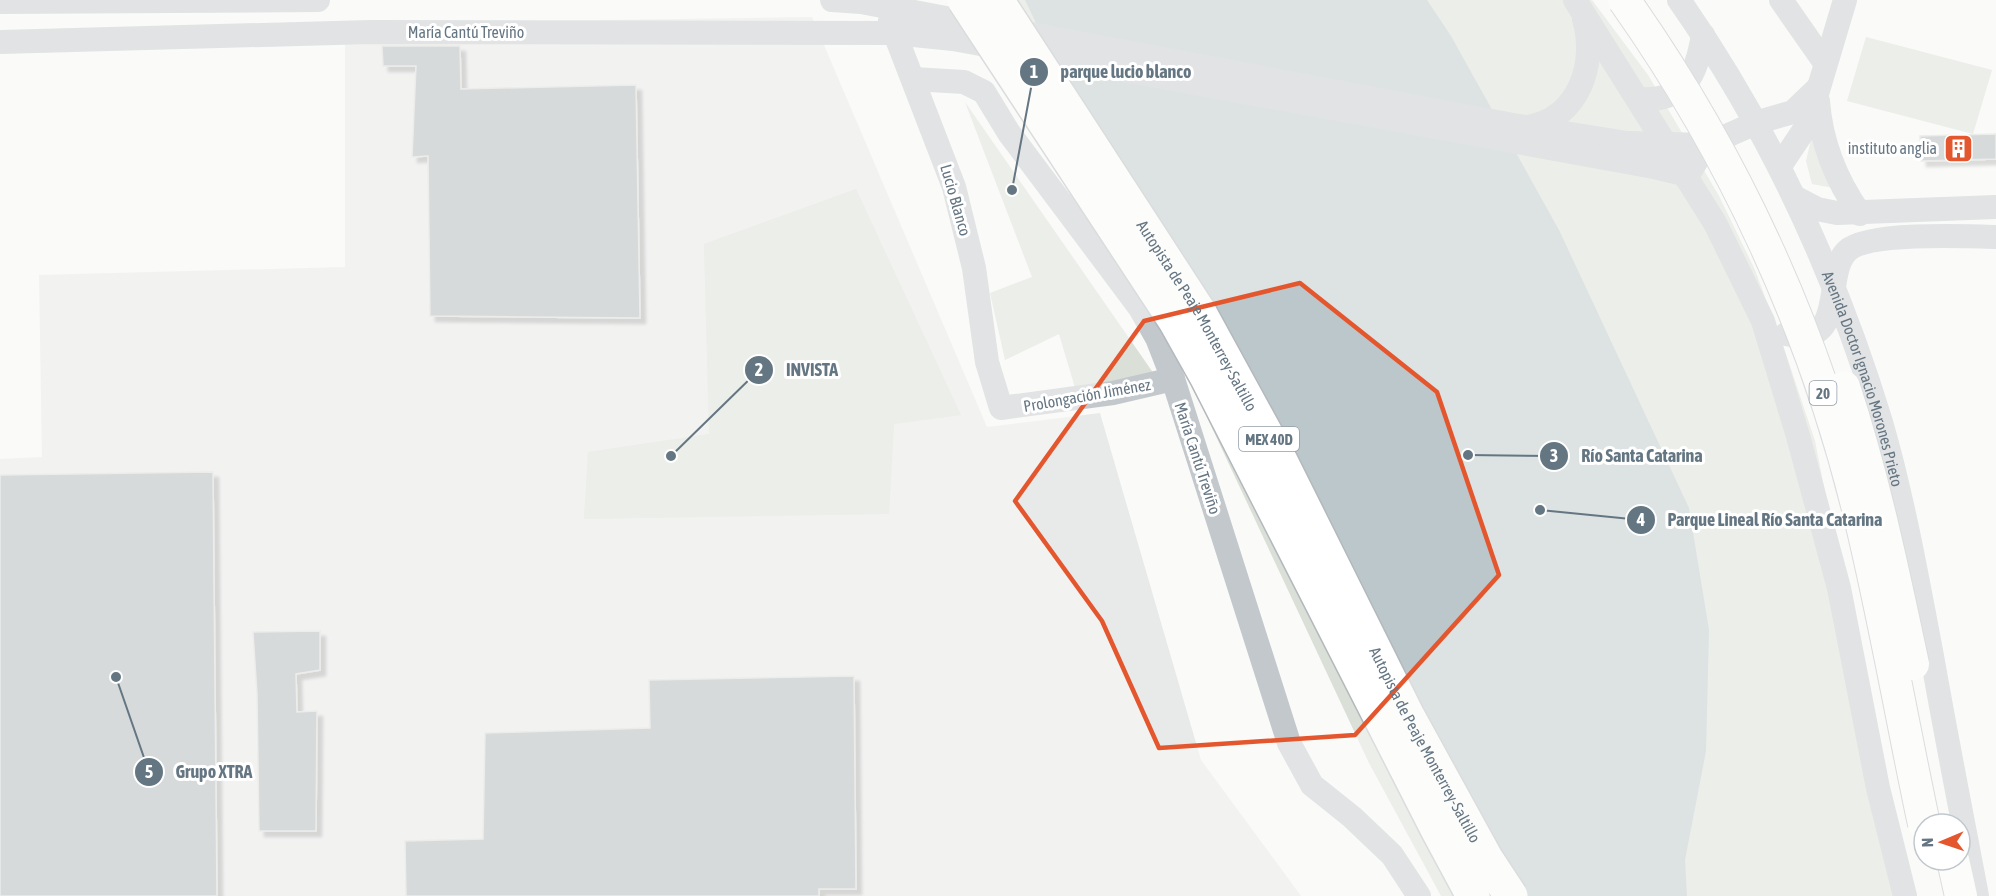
<svg xmlns="http://www.w3.org/2000/svg" width="1996" height="896" font-family="'Asap Condensed',sans-serif">
  <style>
    .built { fill: #e8e9e9 }
    .green { fill: #dadfd7 }
    .water { fill: #bbc7cb }
    .building { fill: #aab3b9; stroke: #dcdcda; stroke-width: 1.5; filter: url(#shadow) }
    .lines { fill: none; stroke-linecap: round; stroke-linejoin: round }
    .major-casing { stroke: #b5babe; stroke-width: 34 }
    .minor { stroke: #c3c8cc; stroke-width: 24 }
    .major { stroke: #fff; stroke-width: 32 }
    .major-bridge-casing { stroke: #b5babe; stroke-width: 34; stroke-linecap: butt }
    .highway-bridge-casing { stroke: #b4b9bd; stroke-width: 36; stroke-linecap: butt }
    .major-bridge { stroke: #fff; stroke-width: 32 }
    .highway-bridge { stroke: #fff; stroke-width: 33 }
    .marked { fill: none; stroke: #e4572e; stroke-width: 4.5; stroke-linejoin: round }
    .labels { text-anchor: middle; dominant-baseline: central; stroke-width: 6; stroke-linejoin: round; paint-order: stroke }
    .shield { fill: #fff; stroke: #939fa8; stroke-width: 1.5 }
    .shield-label { font-size: 15px; font-weight: bold; fill: #657683 }
    .street-label { font-size: 16px; fill: #657683; stroke: #fff }
    .poi-label { font-size: 16px; fill: #657683; stroke: #fff; text-anchor: end }
    .leader { fill: none; stroke: #657683; stroke-width: 2 }
    .callout-dot { fill: #657683; stroke: #fff; stroke-width: 2 }
    .mark-label { font-size: 18px; text-anchor: middle; font-weight: bold; fill: #fff }
    .callout-label { font-size: 18px; text-anchor: middle; font-weight: bold; fill: #657683; stroke: #fff; stroke-width: 6; stroke-linejoin: round; paint-order: stroke }
  </style>
  <defs>
    <filter id="shadow"><feDropShadow dx="5.5" dy="5.5" stdDeviation="1.5" flood-color="#0004"/></filter>
  </defs>
  <rect width="100%" height="100%" fill="#fafaf8"/>
  <path class="built" d="M 812,17 L 987,427 L 1100,413 L 1201,760 L 1301,896 L 0,896 L 0,459 L 42,457 L 39,275 L 345,267 L 345,24 Z"/>
  <path class="green" d="M 951,0 L 1592,0 L 1648,75 L 1719,196 L 1755,270 L 1786,354 L 1815,441 L 1904,896 L 1441,896 L 1369,763 L 1183,366 Z
    M 1866,37 L 1992,70 L 1973,134 L 1847,101 Z
    M 965,102 L 1154,374 L 1076,391 L 1059,334 L 1005,360 L 990,293 L 1032,277 Z
    M 1814,127 L 1839,189 L 1812,184 L 1806,161 Z
    M 856,189 L 961,415 L 894,424 L 889,514 L 584,519 L 588,452 L 709,434 L 704,244 Z"/>
  <path class="water" d="M 1025,0 L 1427,0 L 1451,36 L 1559,230 L 1689,508 L 1709,630 L 1706,751 L 1685,860 L 1687,896 L 1489,896 L 1430,747 L 1047,46 Z"/>
  <path class="building" d="M 382,46 L 460,46 L 461,89 L 636,85 L 640,318 L 430,316 L 428,156 L 412,157 L 416,66 L 383,66 Z
    M 1996,134 L 1996,159 L 1921,161 L 1920,136 Z
    M 213,472 L 217,896 L 0,896 L 0,475 Z
    M 320,631 L 320,670 L 296,674 L 297,712 L 317,711 L 316,831 L 259,831 L 257,694 L 253,632 Z
    M 854,676 L 856,889 L 819,889 L 819,896 L 406,896 L 405,841 L 483,839 L 485,733 L 650,728 L 649,680 Z"/>
  <g class="lines">
    <defs>
      <path id="major" d="M 1953,860 L 1961,896"/>
    </defs>
    <use href="#major" class="major-casing"/>
    <g class="minor">
      <path d="M 832,0 L 861,2 L 1513,125 L 1627,143 L 1706,145 L 1758,122 L 1793,112 L 1817,89"/>
      <path d="M 1575,0 L 1715,223 L 1763,321 L 1798,436 L 1839,588 L 1878,788 L 1905,896"/>
      <path id="s1" d="M 1679,0 C 1769,129 1835,271 1881,422 C 1903,498 1917,577 1932,656 C 1946,736 1962,816 1977,896"/>
      <path d="M 1781,0 L 1825,63"/>
      <path d="M 0,2 L 318,0"/>
      <path d="M 890,21 L 954,187 L 974,268 L 987,362 L 1001,408 L 1113,393 L 1173,379"/>
      <path d="M 0,42 L 371,32 L 894,33 L 953,39 L 1654,167 L 1688,175 L 1706,145"/>
      <path d="M 913,79 L 964,82 L 984,92 L 1009,133 L 1140,308 L 1157,338 L 1173,379 L 1289,743 L 1312,785 L 1352,817 L 1392,855 L 1419,896"/>
      <path d="M 1639,99 C 1685,102 1696,76 1703,35"/>
      <path d="M 1818,101 C 1821,142 1836,180 1860,214"/>
      <path d="M 1528,127 C 1579,118 1597,64 1584,19"/>
      <path d="M 1780,166 L 1808,124 L 1845,0"/>
      <path d="M 1796,198 L 1817,209 L 1837,213 L 1996,207"/>
      <path d="M 1786,334 C 1849,348 1822,275 1847,251 C 1866,232 1967,236 1996,237"/>
    </g>
    <use href="#major" class="major"/>
    <defs>
      <path id="major-bridge" d="M 1624,0 C 1733,154 1814,329 1859,513 C 1884,615 1902,721 1924,824
        M 1844,387 C 1874,478 1893,571 1913,664"/>
      <g id="highway-bridge">
        <path d="M 964,0 L 1175,321 L 1207,378 L 1438,831 L 1473,896"/>
        <path id="s2" d="M 997,0 L 1199,311 L 1280,459 L 1408,716 L 1486,858 L 1511,896"/>
      </g>
    </defs>
    <use href="#major-bridge" class="major-bridge-casing"/>
    <use href="#highway-bridge" class="highway-bridge-casing"/>
    <use href="#major-bridge" class="major-bridge"/>
    <use href="#highway-bridge" class="highway-bridge"/>
  </g>
  <path d="M0 0H1996V896H0ZM 1300,283 L 1437,392 L 1499,575 L 1355,735 L 1159,748 L 1102,621 L 1015,501 L 1144,321 Z" fill="#fafaf8" fill-opacity=".55" fill-rule="evenodd"/>
  <path class="marked" d="M 1300,283 L 1437,392 L 1499,575 L 1355,735 L 1159,748 L 1102,621 L 1015,501 L 1144,321 Z"/>
  <defs>
    <symbol id="building-square" viewBox="-11 -11 22 22"><rect x="-9" y="-9" width="18" height="18" rx="4" fill="#e4572e" stroke="#fff"/><path d="M-4-6H4V6H1V3H-1V6H-4ZM-2.5-4.3h1.7v1.8h-1.7ZM.8-4.3h1.7v1.8H.8ZM-2.5-1h1.7V.8h-1.7ZM.8-1h1.7V.8H.8Z" fill="#fff"/></symbol>
  </defs>
  <g fill-rule="evenodd">
    <use href="#building-square" x="1942" y="132" width="33" height="33"/>
  </g>
  <g class="labels">
    <g class="shield">
      <rect x="1809.5" y="381" width="27" height="24" rx="4.5"/>
      <rect x="1239" y="427" width="60" height="24" rx="4.5"/>
    </g>
    <g class="shield-label">
      <text x="1823" y="393">20</text>
      <text x="1269" y="439">MEX 40D</text>
    </g>
    <g class="street-label">
      <text x="466" y="32">María Cantú Treviño</text>
      <text transform="translate(956 200) rotate(74)">Lucio Blanco</text>
      <text stroke="none"><textPath href="#s2" startOffset="374">Autopista de Peaje Monterrey-Saltillo</textPath></text>
      <text stroke="none"><textPath href="#s1" startOffset="423">Avenida Doctor Ignacio Morones Prieto</textPath></text>
      <text transform="translate(1087 395) rotate(-10)">Prolongación Jiménez</text>
      <text transform="translate(1198 458) rotate(72)">María Cantú Treviño</text>
      <text stroke="none"><textPath href="#s2" startOffset="860">Autopista de Peaje Monterrey-Saltillo</textPath></text>
    </g>
    <g class="poi-label">
      <text x="1937" y="148">instituto anglia</text>
    </g>
  </g>
  <path class="leader" d="M1012 190L1034 72M671 456L759 370M1468 455L1554 456M1540 510L1641 520M116 677L149 772"/>
  <g class="callout-dot">
    <circle cx="1012" cy="190" r="6"/>
    <circle cx="671" cy="456" r="6"/>
    <circle cx="1468" cy="455" r="6"/>
    <circle cx="1540" cy="510" r="6"/>
    <circle cx="116" cy="677" r="6"/>
    <circle cx="1034" cy="72" r="15"/>
    <circle cx="759" cy="370" r="15"/>
    <circle cx="1554" cy="456" r="15"/>
    <circle cx="1641" cy="520" r="15"/>
    <circle cx="149" cy="772" r="15"/>
  </g>
  <g class="mark-label">
    <text x="1034" y="78">1</text>
    <text x="759" y="376">2</text>
    <text x="1554" y="462">3</text>
    <text x="1641" y="526">4</text>
    <text x="149" y="778">5</text>
  </g>
  <g class="callout-label">
    <text x="1126" y="78">parque lucio blanco</text>
    <text x="812" y="376">INVISTA</text>
    <text x="1642" y="462">Río Santa Catarina</text>
    <text x="1775" y="526">Parque Lineal Río Santa Catarina</text>
    <text x="214" y="778">Grupo XTRA</text>
  </g>
  <g transform="translate(1942 842) rotate(268)"><circle r="28" fill="#ffffff" stroke="#c1c8cd" stroke-width="1.5"/>
  <path d="M0-4.5L10 22L0 15L-10 22Z" fill="#e4572e"/>
  <text y="-9" font-size="16" font-weight="bold" text-anchor="middle" fill="#657683">N</text>
  </g>
</svg>
